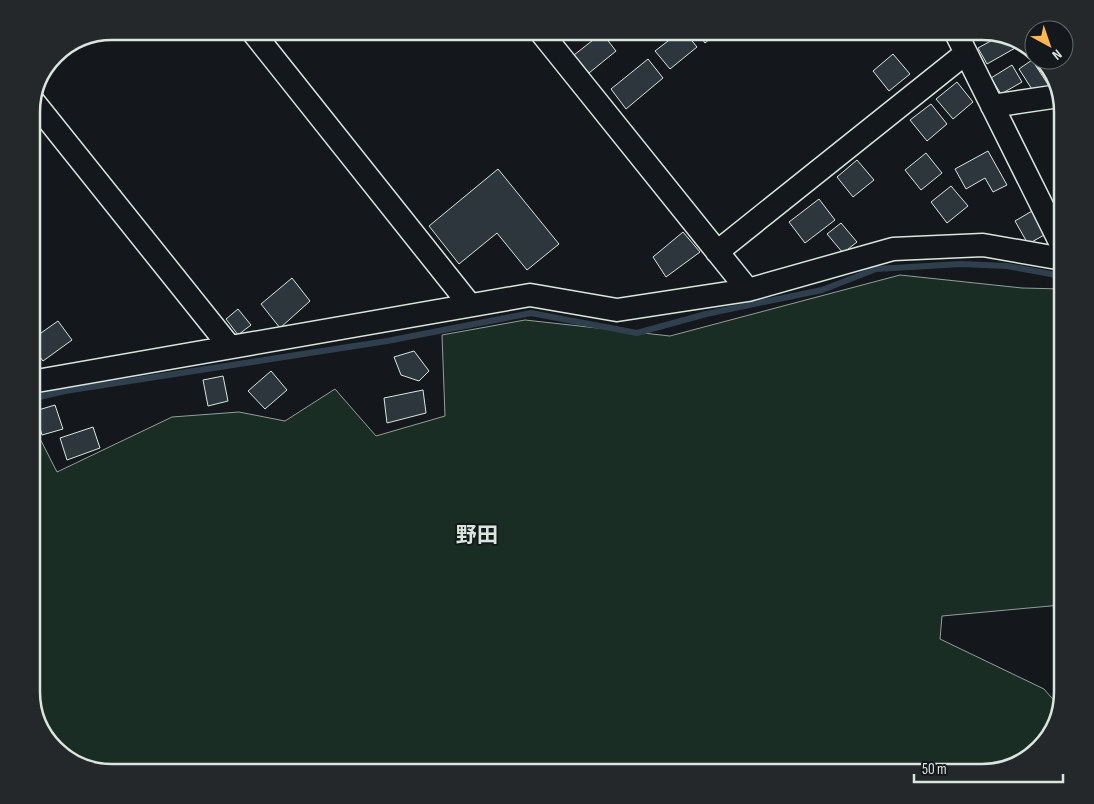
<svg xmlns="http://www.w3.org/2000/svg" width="1094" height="804" font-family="'Sofia Sans Condensed','Noto Sans JP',sans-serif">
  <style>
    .green { fill: #1a2d24; stroke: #939e99 }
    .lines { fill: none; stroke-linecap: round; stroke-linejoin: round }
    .stream { stroke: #2f3f4d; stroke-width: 6 }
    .building { fill: #2c363c; stroke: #d8e6dc }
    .minor-casing { stroke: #d8e6dc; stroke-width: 25 }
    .minor { stroke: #14181c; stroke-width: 22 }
    .labels { text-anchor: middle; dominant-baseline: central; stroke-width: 4; stroke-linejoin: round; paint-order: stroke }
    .quarter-label { font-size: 21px; font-weight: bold; fill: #d8e6dc; stroke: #14181c }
    .rim { fill: none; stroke: #d8e6dc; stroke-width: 2.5 }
  </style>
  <rect width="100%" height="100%" fill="#14181c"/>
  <path class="green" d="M 900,275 L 1022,288 L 1063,289 L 1063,603 L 1061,605 L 942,616 L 940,639 L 1044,689 L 1058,705 L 1046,741 L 1018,764 L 982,773 L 112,773 L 63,756 L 42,732 L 31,697 L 31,421 L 57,472 L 172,417 L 239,412 L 285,421 L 335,389 L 376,436 L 445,416 L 442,335 L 525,320 L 670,336 Z"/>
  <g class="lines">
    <path class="stream" d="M 31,399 L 65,391 L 387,341 L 531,313 L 637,333 L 706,314 L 822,290 L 876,269 L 961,264 L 1007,266 L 1051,274 L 1063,278"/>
  </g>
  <path class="building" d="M 681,31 L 684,31 L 697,47 L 670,69 L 655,51 Z
    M 696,31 L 720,31 L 705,43 Z
    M 602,33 L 616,51 L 589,73 L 574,55 Z
    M 998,37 L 1014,42 L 1017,47 L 987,64 L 978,48 Z
    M 893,54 L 910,74 L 889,91 L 873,71 Z
    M 648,59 L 663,78 L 626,109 L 611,89 Z
    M 1032,60 L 1049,86 L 1035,94 L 1019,69 Z
    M 1012,65 L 1022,82 L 1001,94 L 991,78 Z
    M 957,82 L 973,102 L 953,119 L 936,99 Z
    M 931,104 L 947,124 L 927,141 L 910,120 Z
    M 988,151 L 1007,185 L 993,192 L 985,178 L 966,189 L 955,169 Z
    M 926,153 L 942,173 L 921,190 L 905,170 Z
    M 857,160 L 874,180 L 853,197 L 837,177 Z
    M 498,169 L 559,244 L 527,270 L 497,233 L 459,264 L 429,226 Z
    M 951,186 L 968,206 L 947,223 L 931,202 Z
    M 819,199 L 835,220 L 805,243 L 789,222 Z
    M 1032,211 L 1046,234 L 1028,244 L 1015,221 Z
    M 841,223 L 857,242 L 843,253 L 827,234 Z
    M 683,232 L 700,252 L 666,277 L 653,257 Z
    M 292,278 L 310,301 L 280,328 L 261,304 Z
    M 238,309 L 251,325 L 238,335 L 226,319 Z
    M 58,321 L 72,340 L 43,361 L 31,345 L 31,340 Z
    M 414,351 L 429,371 L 419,381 L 401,375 L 394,357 Z
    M 271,371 L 287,390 L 265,409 L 248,391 Z
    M 223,376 L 228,401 L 208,406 L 203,380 Z
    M 423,390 L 426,413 L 387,423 L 384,398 Z
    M 55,405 L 63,429 L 42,435 L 35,411 Z
    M 93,427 L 100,448 L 67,460 L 60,438 Z"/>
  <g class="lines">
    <defs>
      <path id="minor" d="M 252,31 L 470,305
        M 540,31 L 748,290
        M 955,31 L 1063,248
        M 34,102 L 230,347
        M 992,106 L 1059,96
        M 717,252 L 966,53
        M 31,382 L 530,295 L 617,310 L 748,290 L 893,249 L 983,245 L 1063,259"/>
    </defs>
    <use href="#minor" class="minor-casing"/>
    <use href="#minor" class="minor"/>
  </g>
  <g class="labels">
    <g class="quarter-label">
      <text x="477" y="535">野田</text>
    </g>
  </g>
  <path d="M0 0H1094V804H0ZM112 40H982A72 72 0 0 1 1054 112V692A72 72 0 0 1 982 764H112A72 72 0 0 1 40 692V112A72 72 0 0 1 112 40Z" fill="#24282b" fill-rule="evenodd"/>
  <path class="rim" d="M112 40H982A72 72 0 0 1 1054 112V692A72 72 0 0 1 982 764H112A72 72 0 0 1 40 692V112A72 72 0 0 1 112 40Z"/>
  <g transform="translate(1049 45) rotate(140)"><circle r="24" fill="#14181c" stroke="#626a69"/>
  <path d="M0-4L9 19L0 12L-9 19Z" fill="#ffb74d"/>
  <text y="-8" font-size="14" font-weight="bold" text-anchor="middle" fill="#d8e6dc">N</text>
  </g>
  <path d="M914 774v8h149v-8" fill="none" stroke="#d8e6dc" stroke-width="2.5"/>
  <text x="922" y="774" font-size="15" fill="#d8e6dc" stroke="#14181c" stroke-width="4" paint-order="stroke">50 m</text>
</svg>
